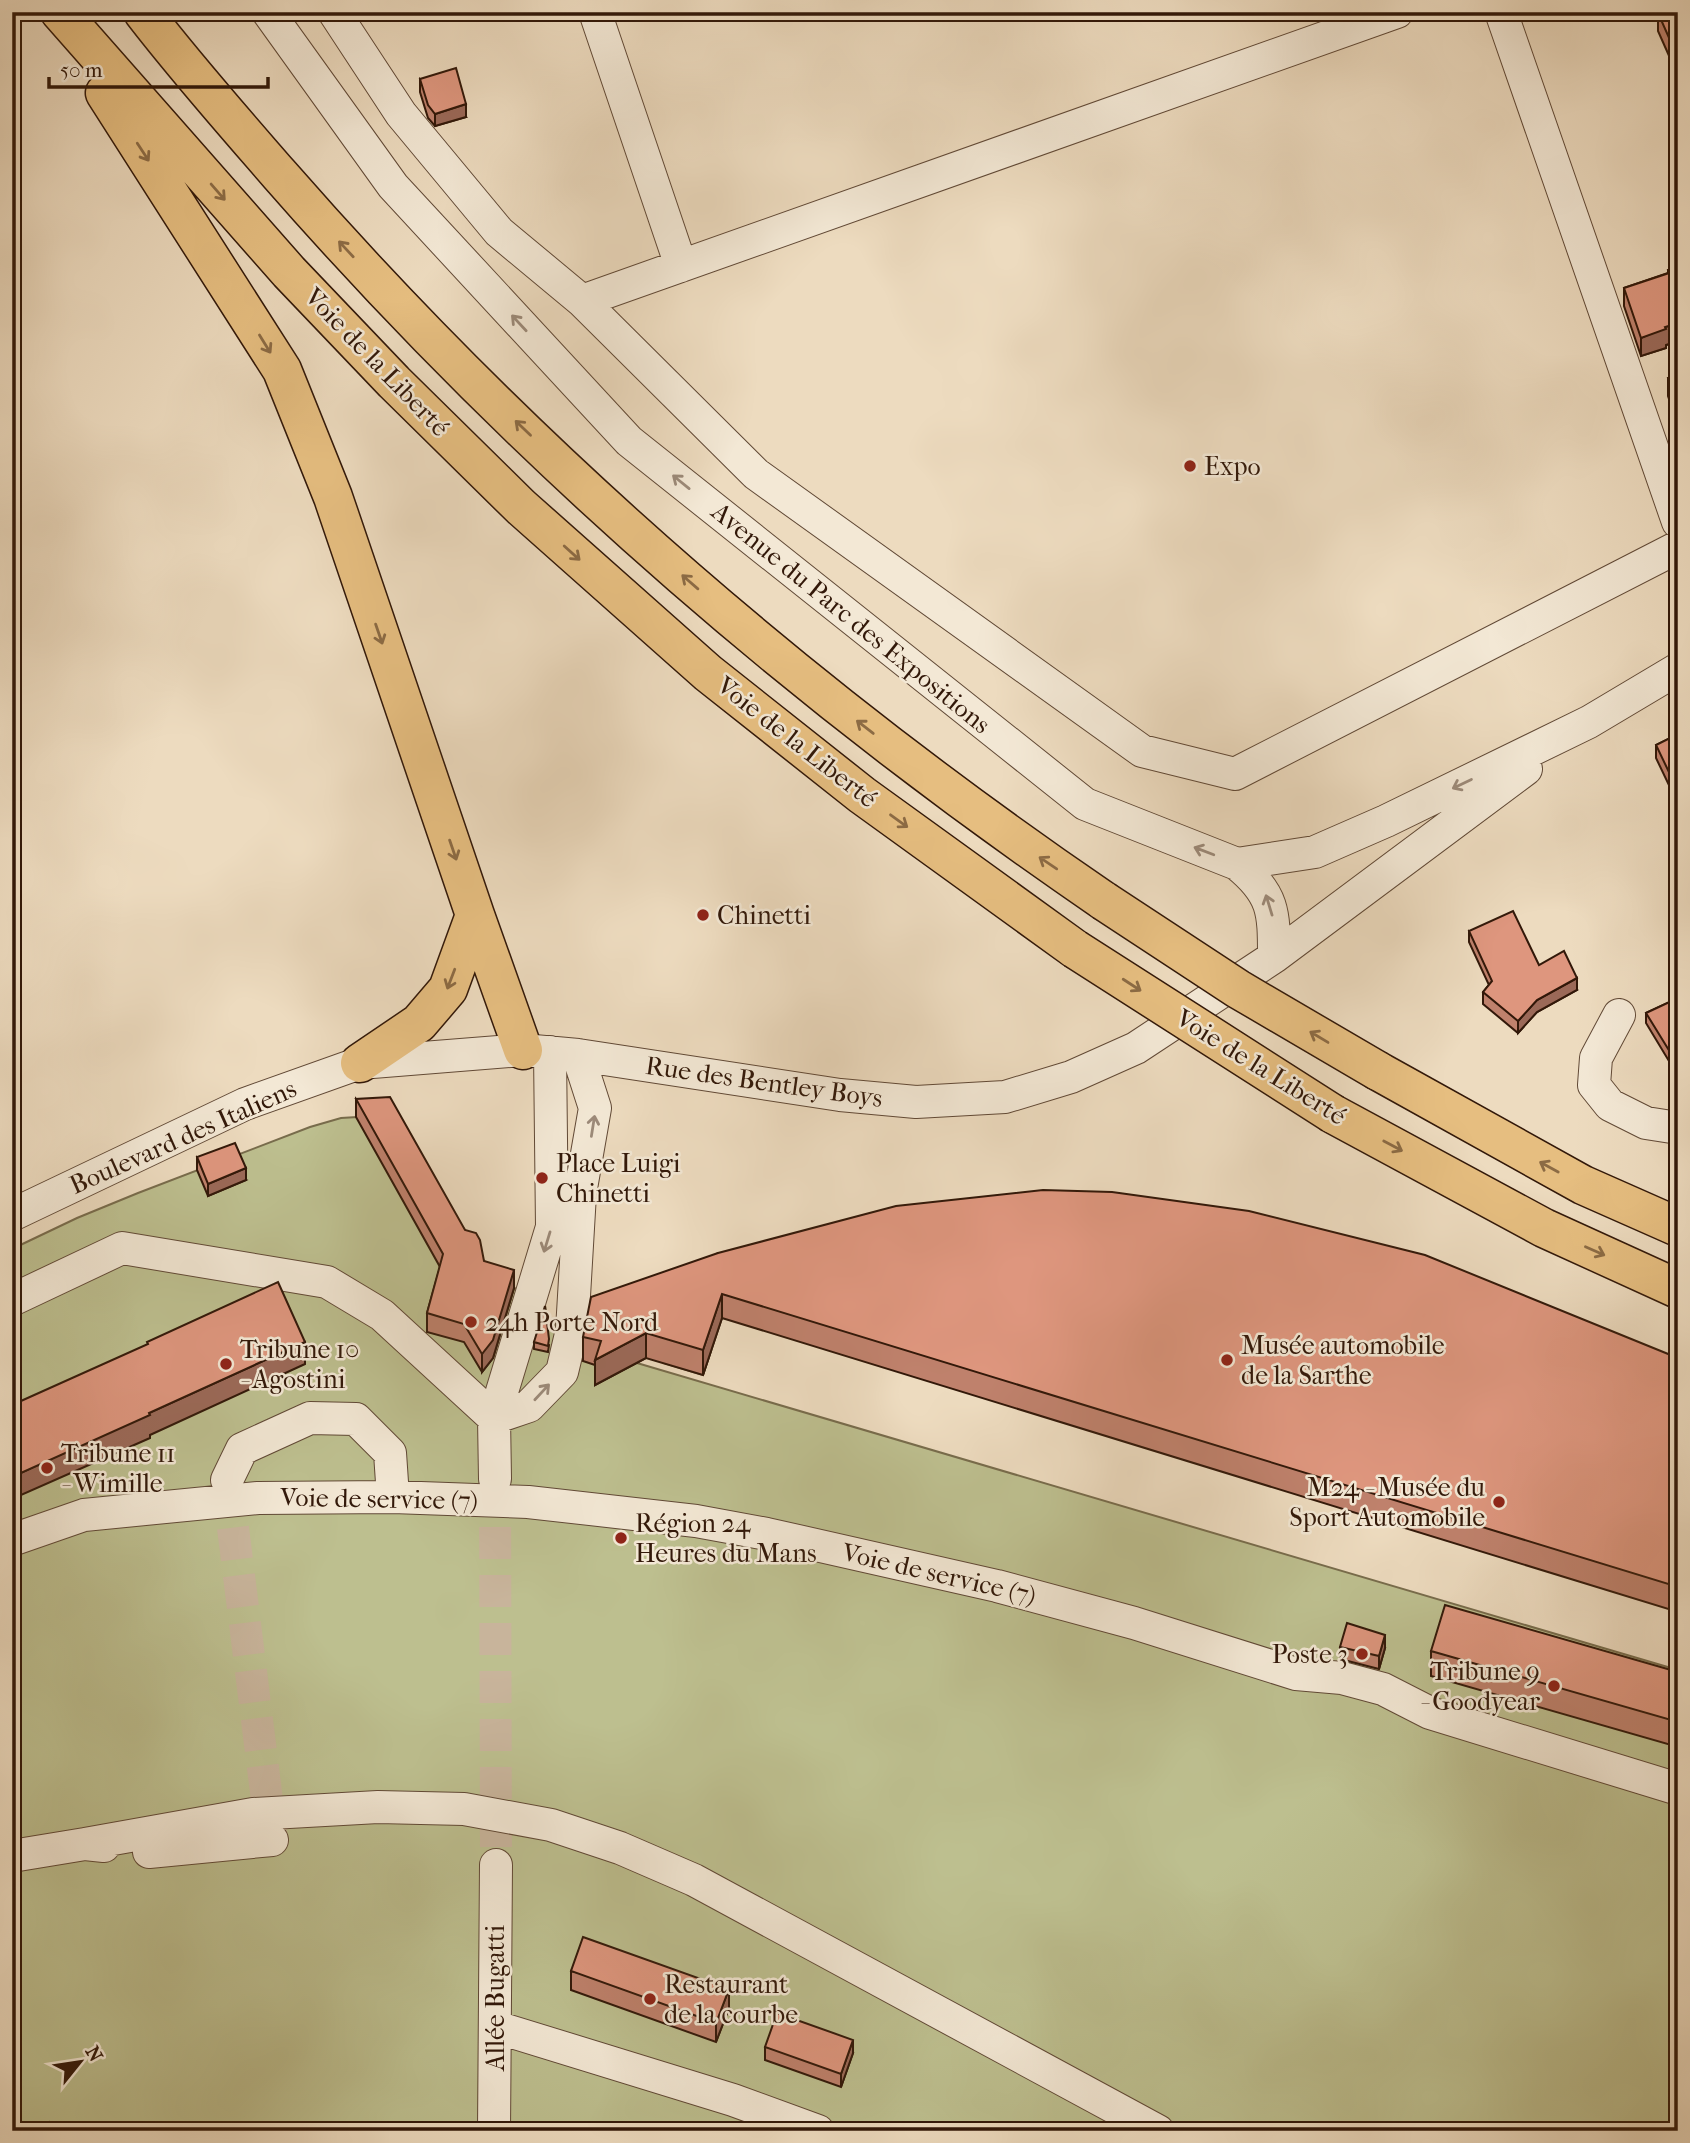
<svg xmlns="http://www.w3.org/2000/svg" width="1690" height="2143" font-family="'IM FELL French Canon',serif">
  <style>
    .green { fill: #bdbf8f; stroke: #786c4c; stroke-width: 2 }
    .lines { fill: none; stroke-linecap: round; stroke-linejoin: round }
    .minor-tunnel { stroke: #c8b49b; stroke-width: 32; stroke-dasharray: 32 16; stroke-linecap: butt }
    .minor-casing { stroke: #614936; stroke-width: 34 }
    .highway-casing { stroke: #321809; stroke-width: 41 }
    .minor { stroke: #f3e8d5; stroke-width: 32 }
    .highway { stroke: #e6be80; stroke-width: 38 }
    .highway-bridge-casing { stroke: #321809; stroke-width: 41; stroke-linecap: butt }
    .highway-bridge { stroke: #e6be80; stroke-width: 38 }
    .wall { fill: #bf816c; stroke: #321809; stroke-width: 2 }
    .shaded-wall { fill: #9b6958; stroke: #321809; stroke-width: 2 }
    .building { fill: #de967e; stroke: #321809; stroke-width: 2 }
    .oneway { stroke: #8c6b44 }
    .oneway2 { stroke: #9c8a79 }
    .poi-dot { fill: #8f2418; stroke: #f3e8d5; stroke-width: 2.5 }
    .labels { text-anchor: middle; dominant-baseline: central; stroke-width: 5; stroke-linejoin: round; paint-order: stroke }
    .street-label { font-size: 26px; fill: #321809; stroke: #f3e8d5 }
    .poi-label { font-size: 26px; fill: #321809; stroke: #f3e8d5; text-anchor: start }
  </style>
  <rect width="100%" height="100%" fill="#eddbbf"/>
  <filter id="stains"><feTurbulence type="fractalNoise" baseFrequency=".00286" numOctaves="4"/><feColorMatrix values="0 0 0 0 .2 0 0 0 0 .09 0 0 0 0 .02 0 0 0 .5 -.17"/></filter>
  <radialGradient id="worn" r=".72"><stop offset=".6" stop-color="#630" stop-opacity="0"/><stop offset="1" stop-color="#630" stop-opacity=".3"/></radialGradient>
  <path class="green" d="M 390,1115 L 469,1275 L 521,1290 L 545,1305 L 547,1322 L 555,1325 L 566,1311 L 711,1351 L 703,1375 L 664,1363 L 651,1350 L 637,1363 L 1678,1670 L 1678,2131 L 12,2131 L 12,1249 L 77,1218 L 138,1193 L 310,1127 L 341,1118 Z"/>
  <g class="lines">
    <path class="minor-tunnel" d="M 495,1479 L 496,1865
      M 227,1480 L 272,1840"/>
    <defs>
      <path id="minor" d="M 268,12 L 393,186 L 629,441 L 1085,804 L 1237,864 L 1315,852 L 1386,821 L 1589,722 L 1678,669
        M 334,12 L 401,114 L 499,232 L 582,301 L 1397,12
        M 595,12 L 681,266
        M 1501,12 L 1678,522
        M 582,301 L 756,474 L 1142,751 L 1235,774 L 1678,547
        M 1237,864 C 1274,894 1274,912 1274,957
        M 1619,1015 L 1596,1058 L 1594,1085 L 1610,1105 L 1646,1123 L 1678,1128
        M 12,1215 L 245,1104 L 360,1063 L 523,1050 L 578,1055 L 840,1095 L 916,1102 L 1005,1097 L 1071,1077 L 1136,1048 L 1274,957 L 1526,769
        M 12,1300 L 122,1248 L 327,1282 L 382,1315 L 494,1418 L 552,1227 L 550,1052
        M 495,1479 L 494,1418 L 529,1406 L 562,1372 L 572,1330 L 580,1194 L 595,1108 L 578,1055
        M 227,1480 L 242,1449 L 310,1418 L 356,1419 L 390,1453 L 393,1497
        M 12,1540 L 84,1515 L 258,1498 L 393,1497 L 528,1502 L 696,1521 L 767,1534 L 997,1586 L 1134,1623 L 1296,1674 L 1342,1678 L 1383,1689 L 1430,1713 L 1678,1789
        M 85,1844 L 253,1814 L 378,1807 L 464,1809 L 551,1825 L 620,1848 L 694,1880 L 1158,2131
        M 149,1852 L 272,1840
        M 12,1856 L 85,1844 L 104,1846
        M 496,2027 L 733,2100 L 818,2131
        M 494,2131 L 496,1865"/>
      <path id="highway" d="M 60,12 L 289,272 L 394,382 L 521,507 L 708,673 L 862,795 L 1075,949
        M 143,12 C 186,68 233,121 279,174 C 521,451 801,694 1104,901
        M 105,93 L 282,370 L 333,497 L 475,915 L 523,1050
        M 360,1063 L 419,1023 L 448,989 L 475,915
        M 1378,1071 L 1583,1185 L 1678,1227
        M 1333,1114 L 1544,1228 L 1678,1289"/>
    </defs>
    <use href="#minor" class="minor-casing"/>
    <use href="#highway" class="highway-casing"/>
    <use href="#minor" class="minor"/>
    <use href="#highway" class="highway"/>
    <defs>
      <path id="highway-bridge" d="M 1104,901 L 1238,989 L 1378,1071
        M 1075,949 L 1333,1114"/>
    </defs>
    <use href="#highway-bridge" class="highway-bridge-casing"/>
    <use href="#highway-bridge" class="highway-bridge"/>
  </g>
  <path class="wall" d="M 1678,12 L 1678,76 L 1658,31 L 1658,13 Z
    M 420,79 L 466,117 L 435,126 L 428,118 L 420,92 Z
    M 1678,267 L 1678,341 L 1666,345 L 1666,348 L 1641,356 L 1624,306 L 1624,288 L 1668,273 L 1668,270 Z
    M 1678,375 L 1678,425 L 1668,396 L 1668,378 Z
    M 1678,734 L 1678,804 L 1656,758 L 1656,745 Z
    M 1469,931 L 1539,965 L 1577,990 L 1537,1012 L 1518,1033 L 1483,1004 L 1483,992 L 1489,985 L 1469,942 Z
    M 1678,998 L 1678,1076 L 1646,1023 L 1646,1013 Z
    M 356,1099 L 465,1230 L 484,1261 L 514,1288 L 493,1358 L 482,1372 L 464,1342 L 427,1332 L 427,1313 L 440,1267 L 356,1117 Z
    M 197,1157 L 246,1180 L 208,1196 L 197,1170 Z
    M 718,1253 L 1678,1358 L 1678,1612 L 722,1318 L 703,1375 L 646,1358 L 595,1385 L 595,1365 L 583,1361 L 583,1337 Z
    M 534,1342 L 549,1345 L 548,1352 L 534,1349 Z
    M 1340,1647 L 1385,1648 L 1379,1669 L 1340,1659 Z
    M 1431,1651 L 1678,1672 L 1678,1747 L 1431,1676 Z
    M 571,1971 L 729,2008 L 716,2042 L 571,1990 Z
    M 765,2047 L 853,2053 L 841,2087 L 765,2060 Z"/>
  <path class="shaded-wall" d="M 466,104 L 466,117 L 435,126 L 435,114 Z
    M 1678,323 L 1678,341 L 1666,345 L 1666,348 L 1641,356 L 1641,338 L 1665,327 Z
    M 1577,978 L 1577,990 L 1537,1012 L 1518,1033 L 1518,1021 L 1537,1000 Z
    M 246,1168 L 246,1180 L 208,1196 L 208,1184 Z
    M 514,1270 L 514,1288 L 493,1358 L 482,1372 L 482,1354 Z
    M 722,1294 L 722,1318 L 703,1375 L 703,1350 Z
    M 646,1333 L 646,1358 L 595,1385 L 595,1360 Z
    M 305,1342 L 305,1364 L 150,1435 L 150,1438 L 12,1499 L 12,1477 L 149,1413 Z
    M 1385,1635 L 1385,1648 L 1379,1669 L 1379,1656 Z
    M 729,1989 L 729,2008 L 716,2042 L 716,2023 Z
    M 853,2040 L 853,2053 L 841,2087 L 841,2074 Z"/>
  <path class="building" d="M 1659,12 L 1678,12 L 1678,58 L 1658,13 Z
    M 456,68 L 466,104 L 435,114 L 428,105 L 420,79 Z
    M 1678,267 L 1678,323 L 1665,327 L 1666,329 L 1641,338 L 1624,288 L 1669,273 L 1668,270 Z
    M 1678,375 L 1678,407 L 1668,378 Z
    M 1678,734 L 1678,791 L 1656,745 Z
    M 1513,911 L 1539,965 L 1564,951 L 1577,978 L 1537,1000 L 1518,1021 L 1483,992 L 1492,981 L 1469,931 Z
    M 1678,998 L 1678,1065 L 1646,1013 Z
    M 390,1097 L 465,1230 L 476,1233 L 480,1240 L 484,1261 L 514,1270 L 493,1340 L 482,1354 L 464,1324 L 427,1313 L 443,1254 L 356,1099 Z
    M 235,1143 L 246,1168 L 208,1184 L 197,1157 Z
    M 1043,1190 L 1112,1192 L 1249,1211 L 1425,1255 L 1678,1358 L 1678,1587 L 722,1294 L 703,1350 L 646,1333 L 595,1360 L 601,1341 L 583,1337 L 591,1297 L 718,1253 L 896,1206 Z
    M 278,1282 L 305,1342 L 149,1413 L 150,1415 L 12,1477 L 12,1405 L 148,1344 L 147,1342 Z
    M 545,1306 L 549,1339 L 548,1346 L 534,1342 Z
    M 1445,1605 L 1678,1672 L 1678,1722 L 1431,1651 Z
    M 1347,1623 L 1385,1635 L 1379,1656 L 1340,1647 Z
    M 583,1937 L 729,1989 L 716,2023 L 571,1971 Z
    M 777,2013 L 853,2040 L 841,2074 L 765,2047 Z
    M 49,2122 L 54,2131 L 32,2131 Z
    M 20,2124 L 24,2131 L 12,2131 L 12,2128 Z"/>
  <defs><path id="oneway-shaft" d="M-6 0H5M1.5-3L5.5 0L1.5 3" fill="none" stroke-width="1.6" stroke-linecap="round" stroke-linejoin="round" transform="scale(1.75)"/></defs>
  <g class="oneway">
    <use href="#oneway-shaft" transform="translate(143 152) rotate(57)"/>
    <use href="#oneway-shaft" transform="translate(218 192) rotate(49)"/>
    <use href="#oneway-shaft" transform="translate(346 249) rotate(-133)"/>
    <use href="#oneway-shaft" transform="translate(265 344) rotate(58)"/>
    <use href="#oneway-shaft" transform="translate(523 428) rotate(-136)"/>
    <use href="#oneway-shaft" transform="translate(572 553) rotate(42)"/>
    <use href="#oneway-shaft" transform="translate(690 582) rotate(-139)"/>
    <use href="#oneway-shaft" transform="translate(379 634) rotate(71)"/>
    <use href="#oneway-shaft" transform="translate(865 727) rotate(-142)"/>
    <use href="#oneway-shaft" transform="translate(899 821) rotate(36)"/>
    <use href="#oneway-shaft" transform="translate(453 850) rotate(71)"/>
    <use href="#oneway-shaft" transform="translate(1048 863) rotate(-146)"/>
    <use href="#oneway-shaft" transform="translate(451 979) rotate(111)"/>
    <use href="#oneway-shaft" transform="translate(1132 985) rotate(33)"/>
    <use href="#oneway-shaft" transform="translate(1319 1037) rotate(-149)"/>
    <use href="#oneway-shaft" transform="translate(1393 1146) rotate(28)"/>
    <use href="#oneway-shaft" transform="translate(1549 1167) rotate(-151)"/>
    <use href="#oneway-shaft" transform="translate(1595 1251) rotate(24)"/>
  </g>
  <g class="oneway2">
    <use href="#oneway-shaft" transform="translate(519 323) rotate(-133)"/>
    <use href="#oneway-shaft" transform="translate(681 482) rotate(-141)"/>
    <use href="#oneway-shaft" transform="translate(1462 784) rotate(154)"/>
    <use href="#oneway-shaft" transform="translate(1204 851) rotate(-159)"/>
    <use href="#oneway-shaft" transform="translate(1269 905) rotate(-107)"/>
    <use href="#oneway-shaft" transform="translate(593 1126) rotate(-81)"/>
    <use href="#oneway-shaft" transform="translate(547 1242) rotate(107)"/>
    <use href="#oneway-shaft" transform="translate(542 1392) rotate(-47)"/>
  </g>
  <g class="poi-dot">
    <circle cx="1190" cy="466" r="7"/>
    <circle cx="703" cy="915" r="7"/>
    <circle cx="542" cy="1178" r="7"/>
    <circle cx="471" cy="1322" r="7"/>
    <circle cx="1227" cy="1360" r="7"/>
    <circle cx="226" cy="1364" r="7"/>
    <circle cx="47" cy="1468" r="7"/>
    <circle cx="1499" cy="1502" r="7"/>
    <circle cx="621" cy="1538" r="7"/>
    <circle cx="1362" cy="1654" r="7"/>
    <circle cx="1554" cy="1686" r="7"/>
    <circle cx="650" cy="1999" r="7"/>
  </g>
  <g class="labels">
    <g class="street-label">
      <text transform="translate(377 362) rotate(46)">Voie de la Liberté</text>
      <text transform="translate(851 618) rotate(39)">Avenue du Parc des Expositions</text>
      <text transform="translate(797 742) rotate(38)">Voie de la Liberté</text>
      <text transform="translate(1261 1067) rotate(32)">Voie de la Liberté</text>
      <text transform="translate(764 1082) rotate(8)">Rue des Bentley Boys</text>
      <text transform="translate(183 1137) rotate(-24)">Boulevard des Italiens</text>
      <text transform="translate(379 1499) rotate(1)">Voie de service (7)</text>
      <text transform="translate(939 1574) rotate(13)">Voie de service (7)</text>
      <text transform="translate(495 1998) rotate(-90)">Allée Bugatti</text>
    </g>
    <g class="poi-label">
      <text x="1204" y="466">Expo</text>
      <text x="717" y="915">Chinetti</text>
      <text x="556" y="1163">Place Luigi<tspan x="556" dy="30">Chinetti</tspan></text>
      <text x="485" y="1322">24h Porte Nord</text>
      <text x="1241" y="1345">Musée automobile<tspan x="1241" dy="30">de la Sarthe</tspan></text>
      <text x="240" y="1349">Tribune 10<tspan x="240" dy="30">- Agostini</tspan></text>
      <text x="61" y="1453">Tribune 11<tspan x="61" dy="30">- Wimille</tspan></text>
      <text x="1485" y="1487" text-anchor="end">M24 - Musée du<tspan x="1485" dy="30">Sport Automobile</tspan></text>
      <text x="635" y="1523">Région 24<tspan x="635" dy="30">Heures du Mans</tspan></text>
      <text x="1348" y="1654" text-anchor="end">Poste 3</text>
      <text x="1540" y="1671" text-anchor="end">Tribune 9<tspan x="1540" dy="30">- Goodyear</tspan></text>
      <text x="664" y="1984">Restaurant<tspan x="664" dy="30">de la courbe</tspan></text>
    </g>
  </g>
  <rect width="1690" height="2143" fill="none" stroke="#eddbbf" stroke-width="42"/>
  <rect x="14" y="14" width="1662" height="2115" fill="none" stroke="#321809" stroke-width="3.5"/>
  <rect x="21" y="21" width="1648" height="2101" fill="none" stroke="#321809" stroke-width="2"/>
  <g transform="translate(80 2062) rotate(60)" stroke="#f3e8d5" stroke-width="5" paint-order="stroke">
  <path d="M0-5L12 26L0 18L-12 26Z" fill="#321809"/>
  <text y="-10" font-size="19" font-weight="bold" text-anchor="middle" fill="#321809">N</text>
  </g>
  <path d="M49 77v10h219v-10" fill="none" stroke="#321809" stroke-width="3.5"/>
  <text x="60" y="77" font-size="21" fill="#321809" stroke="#f3e8d5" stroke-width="5" paint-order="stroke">50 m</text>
  <rect width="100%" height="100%" filter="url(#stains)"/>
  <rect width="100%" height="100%" fill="url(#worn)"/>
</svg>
